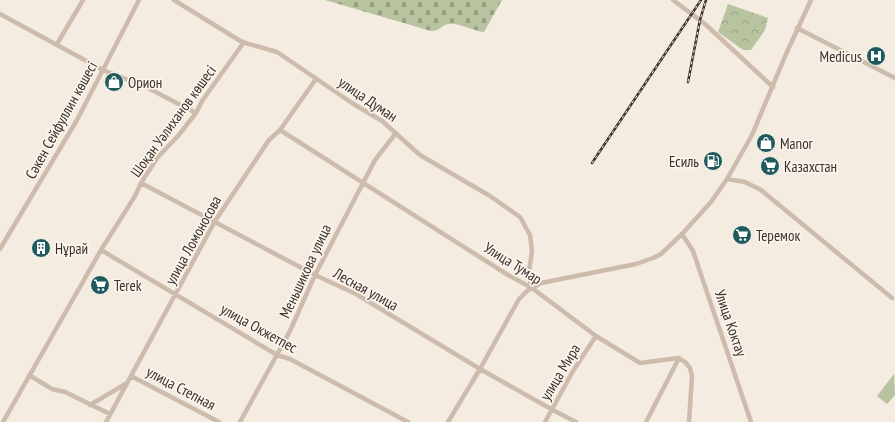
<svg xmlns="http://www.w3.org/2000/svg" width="895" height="422" font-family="'PT Sans Narrow',sans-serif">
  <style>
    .forest { fill: url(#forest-crowns) }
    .cemetery { fill: url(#cemetery-stones) }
    .pitch { fill: #b8c4a0 }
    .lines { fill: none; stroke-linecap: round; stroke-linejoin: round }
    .minor { stroke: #cdbbac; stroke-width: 4.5 }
    .rail-casing { stroke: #3b302b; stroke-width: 2.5 }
    .rail { stroke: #fbf5ee; stroke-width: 1; stroke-dasharray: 3; stroke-linecap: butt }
    .labels { text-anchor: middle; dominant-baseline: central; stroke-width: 3.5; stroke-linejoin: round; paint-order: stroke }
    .poi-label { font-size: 15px; fill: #3b302b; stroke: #fbf5ee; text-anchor: start }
    .street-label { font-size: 15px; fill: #3b302b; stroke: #fbf5ee }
  </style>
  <defs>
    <pattern id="forest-crowns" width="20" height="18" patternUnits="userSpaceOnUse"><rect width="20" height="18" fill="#b8c4a0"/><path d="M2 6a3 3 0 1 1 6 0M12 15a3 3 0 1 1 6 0" fill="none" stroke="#97a083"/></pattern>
    <pattern id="cemetery-stones" width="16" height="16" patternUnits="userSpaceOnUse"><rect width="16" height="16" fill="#b8c4a0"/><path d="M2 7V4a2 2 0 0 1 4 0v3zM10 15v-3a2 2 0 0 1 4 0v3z" fill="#97a083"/></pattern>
  </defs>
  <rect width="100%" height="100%" fill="#f4ebe1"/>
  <path class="forest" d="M 728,4 L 768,18 L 765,30 L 751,50 L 743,50 L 718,32 Z"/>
  <path class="cemetery" d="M 325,0 L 502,0 L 484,32 C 473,31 458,22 448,24 C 441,25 441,31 431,31 Z"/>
  <path class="pitch" d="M 894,374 L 895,395 L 887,404 L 877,396 Z"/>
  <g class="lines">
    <path class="minor" d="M 174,0 L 242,42 L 277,52 L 352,103 L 382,121 L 420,155 L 490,196 L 520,217 L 530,235 L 532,251 L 529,272 L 530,281 L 532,288
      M 673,0 L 705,24 L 773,87
      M 0,14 L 103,70 L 146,87 L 196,113
      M 797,28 L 895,78
      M 57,44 L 83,0
      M 280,130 L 508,275 L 532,288 L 596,336 L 640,363 L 679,358 L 685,362 L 690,368 L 692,376 L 689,422
      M 727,179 L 745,182 L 761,190 L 892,298
      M 141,183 L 315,275 L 356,294 L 480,369 L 551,409 L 576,422
      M 682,234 L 693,251 L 751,422
      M 0,249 L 77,120 L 139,0
      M 101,250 L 277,355 L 290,359 L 408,422
      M 29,375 L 52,389 L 65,392 L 110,414
      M 131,376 L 219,422
      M 90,405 L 127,383
      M 3,422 L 101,250 L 135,196 L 141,183 L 157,158 L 178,136 L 196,113 L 202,101 L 244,42
      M 106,422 L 215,221 L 269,140 L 280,130 L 316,79
      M 240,422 L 290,331 L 315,275 L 375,160 L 396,133
      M 448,422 L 480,369 L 519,299 L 527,291 L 541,283 L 636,264 L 653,258 L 661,254 L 682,234 L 711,202 L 727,179 L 752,135 L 786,54 L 811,0
      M 545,422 L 573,371 L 596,336
      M 646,422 L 679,358"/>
    <defs>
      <path id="rail" d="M 688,82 L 700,20 L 706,0
        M 592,163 L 701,0"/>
    </defs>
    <use href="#rail" class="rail-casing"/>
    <use href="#rail" class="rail"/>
  </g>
  <defs>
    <symbol id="hospital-disc" viewBox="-11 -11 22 22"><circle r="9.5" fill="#1f5a5e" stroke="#fbf5ee"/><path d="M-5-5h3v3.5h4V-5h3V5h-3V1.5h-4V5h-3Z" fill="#fff"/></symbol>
    <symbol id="shop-disc" viewBox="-11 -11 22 22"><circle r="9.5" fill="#1f5a5e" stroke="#fbf5ee"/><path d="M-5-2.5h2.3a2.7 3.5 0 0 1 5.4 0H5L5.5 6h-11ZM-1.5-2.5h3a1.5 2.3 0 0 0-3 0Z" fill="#fff"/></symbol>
    <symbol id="fuel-disc" viewBox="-11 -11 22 22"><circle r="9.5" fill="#1f5a5e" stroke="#fbf5ee"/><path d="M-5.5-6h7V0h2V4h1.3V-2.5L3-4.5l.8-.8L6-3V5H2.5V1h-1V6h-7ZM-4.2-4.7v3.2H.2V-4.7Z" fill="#fff"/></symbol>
    <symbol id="supermarket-disc" viewBox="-11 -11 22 22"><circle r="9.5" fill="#1f5a5e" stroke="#fbf5ee"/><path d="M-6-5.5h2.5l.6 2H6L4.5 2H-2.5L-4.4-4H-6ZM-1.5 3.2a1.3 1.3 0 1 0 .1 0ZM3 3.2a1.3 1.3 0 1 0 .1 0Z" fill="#fff"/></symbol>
    <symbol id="building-disc" viewBox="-11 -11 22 22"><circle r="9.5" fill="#1f5a5e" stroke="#fbf5ee"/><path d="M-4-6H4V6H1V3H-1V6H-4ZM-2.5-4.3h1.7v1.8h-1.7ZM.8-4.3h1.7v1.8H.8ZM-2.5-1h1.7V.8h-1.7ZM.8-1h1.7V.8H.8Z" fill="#fff"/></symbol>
  </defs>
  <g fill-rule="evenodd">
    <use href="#hospital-disc" x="865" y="45" width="22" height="22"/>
    <use href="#shop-disc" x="103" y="71" width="22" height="22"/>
    <use href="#shop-disc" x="755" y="132" width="22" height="22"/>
    <use href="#fuel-disc" x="702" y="150" width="22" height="22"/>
    <use href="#supermarket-disc" x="759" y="155" width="22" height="22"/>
    <use href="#supermarket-disc" x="731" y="224" width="22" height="22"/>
    <use href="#building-disc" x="30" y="237" width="22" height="22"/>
    <use href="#supermarket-disc" x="89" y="274" width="22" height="22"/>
  </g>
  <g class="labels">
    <g class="poi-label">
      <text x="862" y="56" text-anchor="end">Medicus</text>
      <text x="128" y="82">Орион</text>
      <text x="780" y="143">Manor</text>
      <text x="699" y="161" text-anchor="end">Есиль</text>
      <text x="784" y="166">Казахстан</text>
      <text x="756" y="235">Теремок</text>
      <text x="55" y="248">Нұрай</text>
      <text x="114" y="285">Terek</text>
    </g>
    <g class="street-label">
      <text transform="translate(368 99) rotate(34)">улица Думан</text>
      <text transform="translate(61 120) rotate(-61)">Сәкен Сейфуллин көшесі</text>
      <text transform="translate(173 121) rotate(-54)">Шоқан Уәлиханов көшесі</text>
      <text transform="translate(193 240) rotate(-61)">улица Ломоносова</text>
      <text transform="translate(513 263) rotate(32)">Улица Тумар</text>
      <text transform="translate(305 271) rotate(-65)">Меньшикова улица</text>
      <text transform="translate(366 289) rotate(29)">Лесная улица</text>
      <text transform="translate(731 323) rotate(71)">Улица Коктау</text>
      <text transform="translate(259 328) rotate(29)">улица Окжетпес</text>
      <text transform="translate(560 372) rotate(-59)">улица Мира</text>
      <text transform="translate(181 388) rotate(28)">улица Степная</text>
    </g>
  </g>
</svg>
